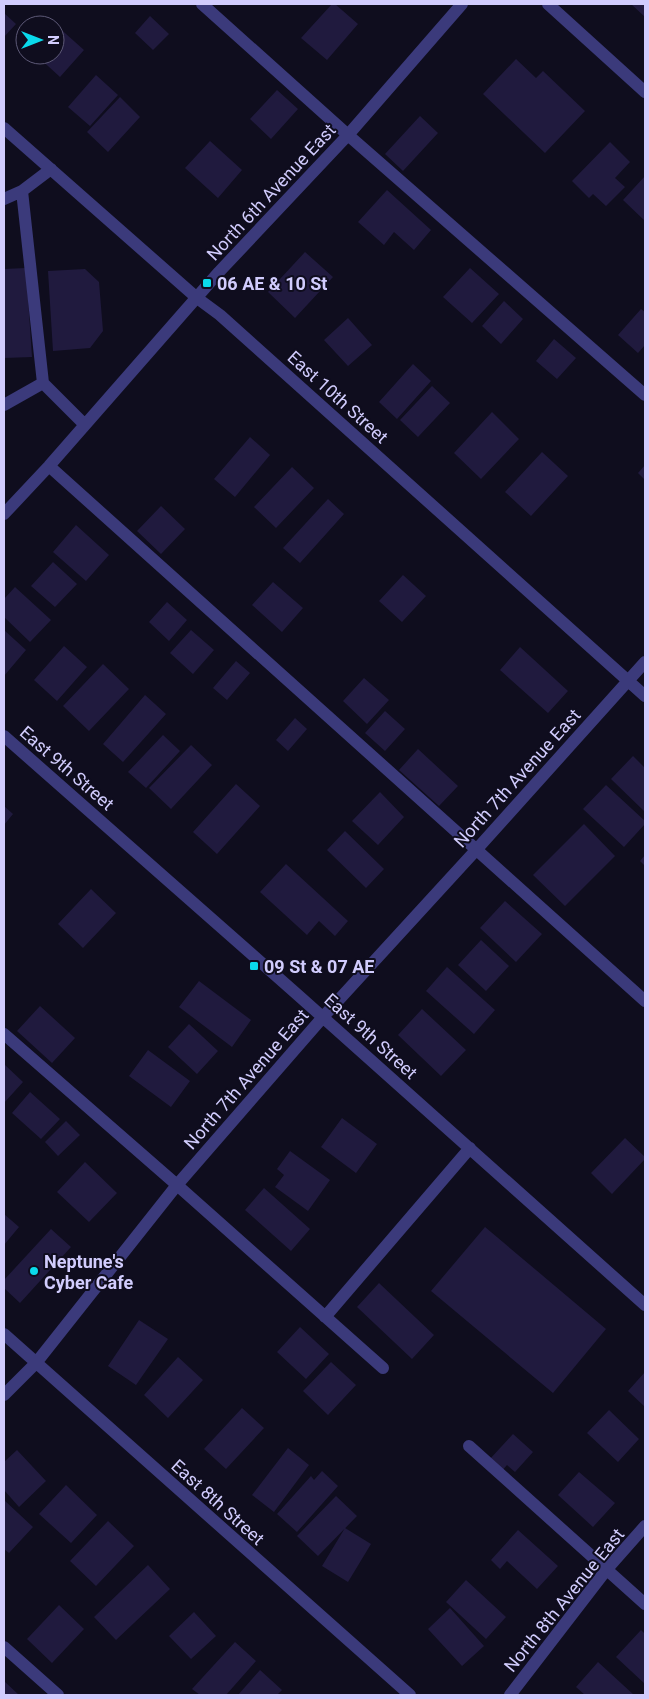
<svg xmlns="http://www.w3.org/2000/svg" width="649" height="1699" font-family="Roboto,sans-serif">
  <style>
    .building { fill: #201a3e }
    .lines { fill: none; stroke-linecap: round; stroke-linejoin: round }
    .minor { stroke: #3b3a7b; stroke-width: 12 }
    .poi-dot { fill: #0adaeb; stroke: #0f0d1e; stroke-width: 2 }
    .labels { text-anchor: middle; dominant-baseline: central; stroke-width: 4; stroke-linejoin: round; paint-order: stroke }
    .street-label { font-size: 18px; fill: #d1ccfd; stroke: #0f0d1e }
    .poi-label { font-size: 18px; font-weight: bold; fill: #d1ccfd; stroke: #0f0d1e; text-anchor: start }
  </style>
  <rect width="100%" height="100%" fill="#0f0d1e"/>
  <path class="building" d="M 332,4 L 335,4 L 358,24 L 327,60 L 301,38 Z
    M 631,4 L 645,4 L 645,17 Z
    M 4,13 L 16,24 L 4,37 Z
    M 150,16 L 169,34 L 153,50 L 135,33 Z
    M 47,17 L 84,50 L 60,77 L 36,55 L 55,55 L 55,25 L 40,25 Z
    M 516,59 L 536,78 L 543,71 L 585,111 L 545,153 L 483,94 Z
    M 96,75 L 118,95 L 90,126 L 68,107 Z
    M 277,90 L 298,109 L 271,139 L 250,119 Z
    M 120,97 L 140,117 L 108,152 L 87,132 Z
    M 420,116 L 438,133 L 403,171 L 385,154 Z
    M 210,141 L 242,170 L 218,198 L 185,168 Z
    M 610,142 L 630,162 L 615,178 L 625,187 L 606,206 L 593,194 L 589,198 L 572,181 Z
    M 645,176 L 645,221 L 623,200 Z
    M 387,190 L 431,230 L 414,250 L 394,232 L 384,245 L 358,222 Z
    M 305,252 L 333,277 L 295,318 L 268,292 Z
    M 26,268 L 32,357 L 4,358 L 4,269 Z
    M 470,268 L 499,294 L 472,323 L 443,297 Z
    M 85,269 L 99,282 L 103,331 L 90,348 L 53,351 L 48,271 Z
    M 504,301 L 523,319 L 501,344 L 482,326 Z
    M 641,309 L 645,312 L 645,345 L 638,353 L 618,335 Z
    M 348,318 L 372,345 L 348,366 L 324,340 Z
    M 554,339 L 576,358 L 557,379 L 536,361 Z
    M 413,364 L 431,381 L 397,419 L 379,402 Z
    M 432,386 L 450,403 L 418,437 L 400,420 Z
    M 492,412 L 519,439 L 481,479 L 454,453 Z
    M 250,437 L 270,455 L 235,497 L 214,479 Z
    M 542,452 L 568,476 L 531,516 L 505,492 Z
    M 645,465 L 645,480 L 638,473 Z
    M 292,467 L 314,488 L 276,528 L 254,507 Z
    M 328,499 L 344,514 L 300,563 L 283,548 Z
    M 161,506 L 185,529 L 161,554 L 137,531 Z
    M 76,525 L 109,555 L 86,581 L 53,552 Z
    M 53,562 L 77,584 L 55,607 L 31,586 Z
    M 403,575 L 426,596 L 402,622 L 379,601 Z
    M 273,582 L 303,608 L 282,632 L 252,605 Z
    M 15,587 L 51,620 L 30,642 L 4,617 L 4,599 Z
    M 167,602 L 187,620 L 169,641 L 149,622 Z
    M 4,630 L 26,650 L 4,676 Z
    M 191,630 L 214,650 L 193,674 L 170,653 Z
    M 64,646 L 87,667 L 57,701 L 34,680 Z
    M 520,647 L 568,691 L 548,713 L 500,670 Z
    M 236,661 L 250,673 L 227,700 L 213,688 Z
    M 103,664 L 129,689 L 89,731 L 63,706 Z
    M 364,678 L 389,700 L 367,724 L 343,701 Z
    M 145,695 L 166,714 L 123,762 L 103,744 Z
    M 385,711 L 405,729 L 385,751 L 365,733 Z
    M 295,718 L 307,729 L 288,751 L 276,740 Z
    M 163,735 L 180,751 L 146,788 L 128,772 Z
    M 191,745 L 212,765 L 171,809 L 149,788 Z
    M 418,749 L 458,786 L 439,806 L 399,770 Z
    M 633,756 L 645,768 L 645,812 L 611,779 Z
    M 236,784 L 260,806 L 217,854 L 193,832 Z
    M 606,785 L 645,821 L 645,824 L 624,847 L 583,809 Z
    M 380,792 L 404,817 L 378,845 L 352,821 Z
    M 4,806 L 13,814 L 4,825 Z
    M 584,824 L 615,856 L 565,906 L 533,875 Z
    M 345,831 L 384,869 L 366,888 L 327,850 Z
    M 645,855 L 645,866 L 640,861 Z
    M 286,864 L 348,921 L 335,936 L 319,921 L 307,935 L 260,892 Z
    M 91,889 L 116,913 L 83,948 L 58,924 Z
    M 505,901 L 542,934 L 516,962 L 480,928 Z
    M 481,940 L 509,966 L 486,991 L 458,965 Z
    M 447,967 L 495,1010 L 474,1034 L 426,991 Z
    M 199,981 L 251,1020 L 232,1047 L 179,1007 Z
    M 40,1006 L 75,1038 L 52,1063 L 17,1031 Z
    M 422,1009 L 466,1050 L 441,1076 L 398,1035 Z
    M 189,1024 L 218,1051 L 197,1074 L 168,1047 Z
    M 148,1050 L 190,1081 L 171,1107 L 129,1076 Z
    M 4,1064 L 23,1082 L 4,1103 Z
    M 30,1092 L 60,1119 L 41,1139 L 12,1113 Z
    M 342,1118 L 377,1144 L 356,1173 L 321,1147 Z
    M 66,1121 L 80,1135 L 58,1156 L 45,1142 Z
    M 625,1138 L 645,1157 L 645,1159 L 612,1194 L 591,1173 Z
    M 290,1151 L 330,1180 L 308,1211 L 275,1187 L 284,1175 L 277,1169 Z
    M 85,1162 L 117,1193 L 89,1222 L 57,1192 Z
    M 264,1188 L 310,1229 L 291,1251 L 245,1210 Z
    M 4,1214 L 19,1227 L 4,1245 Z
    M 485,1227 L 606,1329 L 553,1393 L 431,1291 Z
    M 51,1229 L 71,1247 L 20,1303 L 4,1288 L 4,1280 Z
    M 379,1283 L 434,1335 L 412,1359 L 357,1307 Z
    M 139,1320 L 168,1339 L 136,1385 L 108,1366 Z
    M 300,1327 L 329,1354 L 306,1379 L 277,1352 Z
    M 178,1357 L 203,1380 L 168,1418 L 144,1395 Z
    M 331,1362 L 356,1385 L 328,1415 L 303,1391 Z
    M 645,1372 L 645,1407 L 628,1391 Z
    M 242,1408 L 264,1428 L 226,1469 L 204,1449 Z
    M 609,1410 L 639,1439 L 618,1462 L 587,1433 Z
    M 513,1434 L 533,1452 L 515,1472 L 507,1465 L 501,1472 L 489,1460 Z
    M 288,1448 L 309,1465 L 274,1512 L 252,1495 Z
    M 17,1450 L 46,1481 L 19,1507 L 4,1490 L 4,1462 Z
    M 322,1471 L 338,1486 L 297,1532 L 277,1514 L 311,1476 L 314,1480 Z
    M 579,1472 L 615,1503 L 593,1527 L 558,1495 Z
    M 66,1485 L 97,1515 L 71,1543 L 39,1514 Z
    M 336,1496 L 357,1516 L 318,1556 L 297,1536 Z
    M 4,1500 L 33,1527 L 9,1553 L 4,1549 Z
    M 108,1521 L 134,1546 L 96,1586 L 70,1561 Z
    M 345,1528 L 371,1544 L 348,1582 L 322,1566 Z
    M 518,1530 L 558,1566 L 537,1589 L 507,1561 L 500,1569 L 491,1560 Z
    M 148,1565 L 170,1589 L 116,1640 L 94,1617 Z
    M 466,1580 L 506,1617 L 486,1639 L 446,1602 Z
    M 59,1605 L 84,1629 L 52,1663 L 27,1639 Z
    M 450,1608 L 484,1646 L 462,1666 L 428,1629 Z
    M 194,1612 L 216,1636 L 191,1659 L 169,1636 Z
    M 641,1630 L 645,1634 L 645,1684 L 616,1657 Z
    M 235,1642 L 256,1661 L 226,1695 L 200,1695 L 192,1689 Z
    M 598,1662 L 634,1695 L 585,1695 L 576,1687 Z
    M 260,1670 L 282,1690 L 277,1695 L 238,1695 Z
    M 4,1681 L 19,1695 L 4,1695 Z"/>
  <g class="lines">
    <path class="minor" d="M 202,4 L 348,135 L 645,395
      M 548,4 L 645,92
      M 4,128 L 197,298 L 220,315 L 645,696
      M 22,191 L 43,383 L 85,425
      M 4,199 L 22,191 L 51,169
      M 4,405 L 43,383
      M 49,466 L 645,1001
      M 4,514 L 49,466 L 219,272 L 348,135 L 462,4
      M 4,736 L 299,996 L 645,1305
      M 4,1034 L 177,1185 L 383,1368
      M 325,1317 L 470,1148
      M 4,1334 L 410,1695
      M 4,1395 L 36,1363 L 177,1185 L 323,1017 L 477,849 L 645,662
      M 469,1446 L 645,1604
      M 4,1647 L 58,1695
      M 510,1695 L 607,1569 L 645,1526"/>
  </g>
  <g class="poi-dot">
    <rect x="202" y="278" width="10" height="10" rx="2.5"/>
    <rect x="249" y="961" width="10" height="10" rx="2.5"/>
    <circle cx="34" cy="1271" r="5"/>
  </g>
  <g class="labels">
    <g class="street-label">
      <text transform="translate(271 192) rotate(-47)">North 6th Avenue East</text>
      <text transform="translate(338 397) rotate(42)">East 10th Street</text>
      <text transform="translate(67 768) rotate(41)">East 9th Street</text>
      <text transform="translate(517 778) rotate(-48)">North 7th Avenue East</text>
      <text transform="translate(371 1036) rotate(42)">East 9th Street</text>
      <text transform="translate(246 1079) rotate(-49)">North 7th Avenue East</text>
      <text transform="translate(218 1502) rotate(42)">East 8th Street</text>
      <text transform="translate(564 1600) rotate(-51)">North 8th Avenue East</text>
    </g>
    <g class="poi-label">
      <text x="217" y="283">06 AE &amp; 10 St</text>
      <text x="264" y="966">09 St &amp; 07 AE</text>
      <text x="44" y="1261">Neptune's<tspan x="44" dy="21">Cyber Cafe</tspan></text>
    </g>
  </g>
  <rect width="649" height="1699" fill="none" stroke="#d1ccfd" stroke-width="10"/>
  <g transform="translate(40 40) rotate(90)"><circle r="24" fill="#0f0d1e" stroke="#5d5977"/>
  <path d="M0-4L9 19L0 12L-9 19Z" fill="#0adaeb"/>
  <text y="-8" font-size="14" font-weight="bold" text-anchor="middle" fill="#d1ccfd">N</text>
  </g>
</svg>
